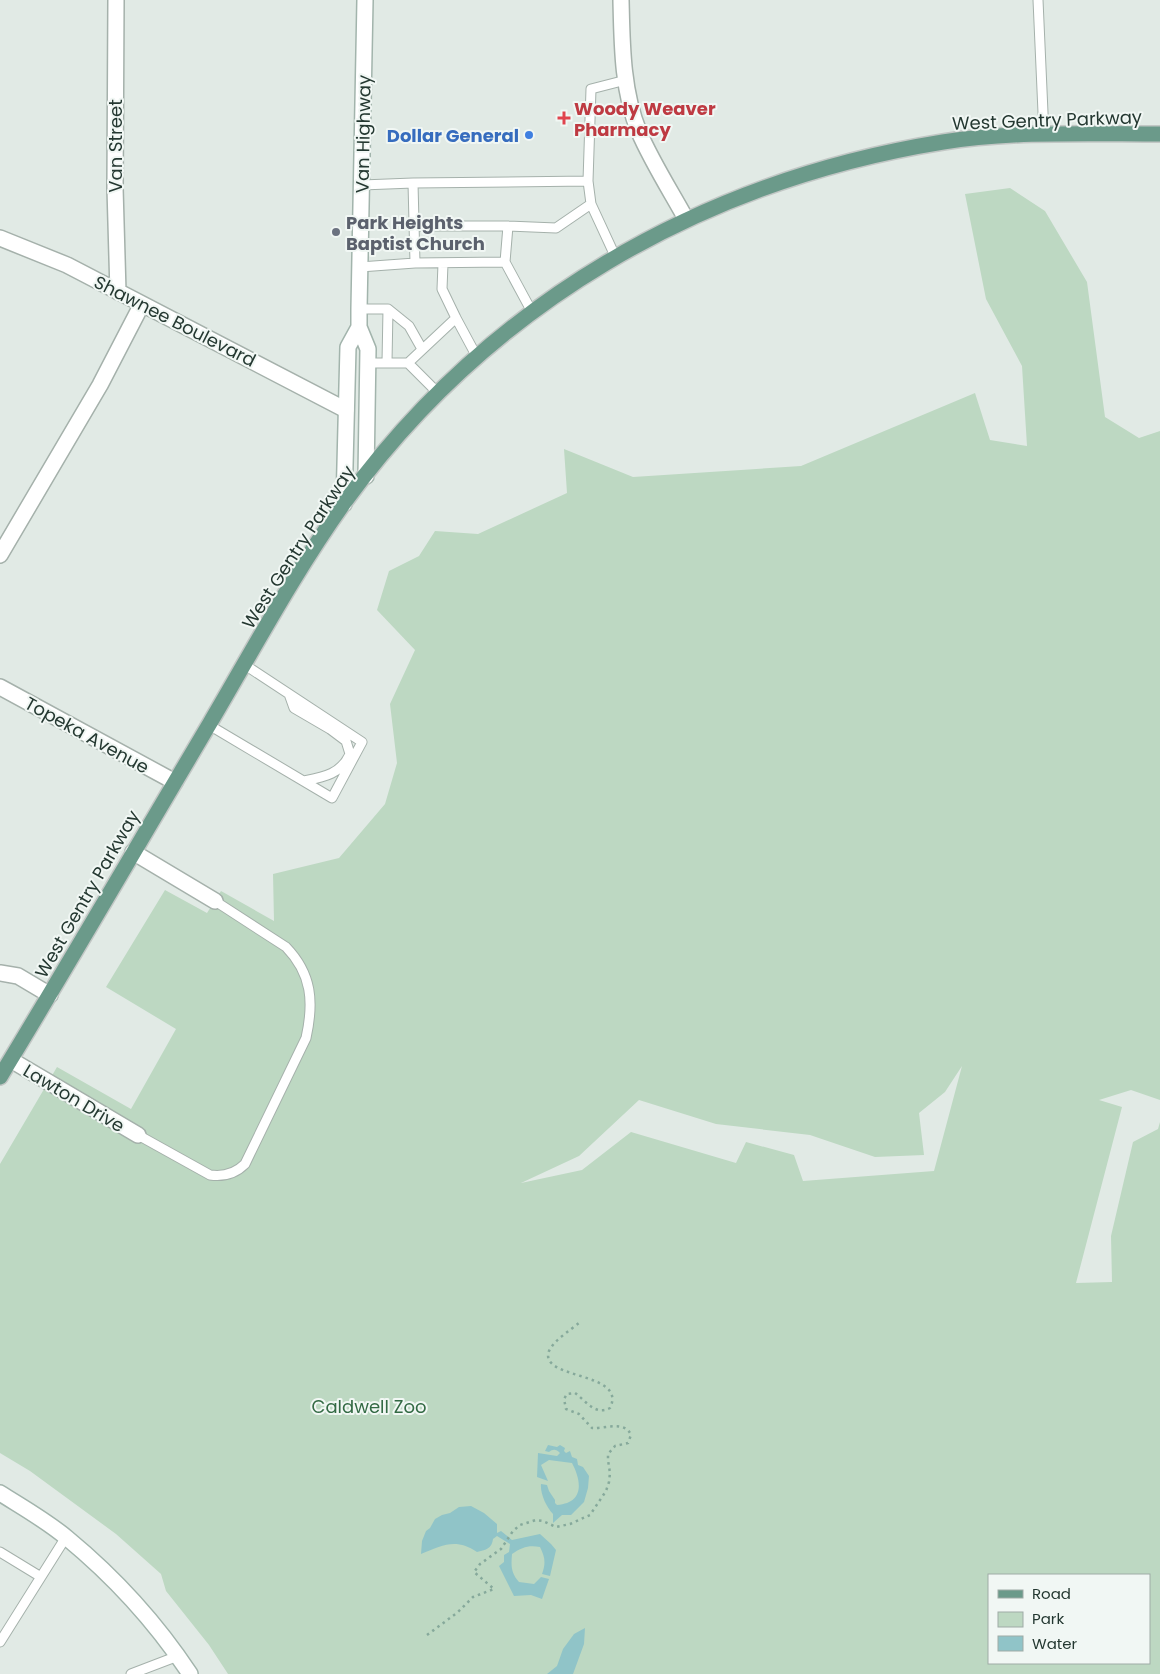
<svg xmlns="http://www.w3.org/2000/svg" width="1160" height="1674" font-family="Poppins,sans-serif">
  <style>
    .green { fill: #bdd8c2; fill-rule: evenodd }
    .water { fill: #90c4c8 }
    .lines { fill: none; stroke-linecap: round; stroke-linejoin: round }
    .service-casing { stroke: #a5b1ab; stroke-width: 11 }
    .minor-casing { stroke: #a5b1ab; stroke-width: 18 }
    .secondary-casing { stroke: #a2b4ac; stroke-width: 18 }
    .primary-casing { stroke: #c2c7c5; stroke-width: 18 }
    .path { stroke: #86a99b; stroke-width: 2.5; stroke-dasharray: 2.5 4; stroke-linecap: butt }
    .service { stroke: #fff; stroke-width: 9 }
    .minor { stroke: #fff; stroke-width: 15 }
    .secondary { stroke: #fff; stroke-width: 15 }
    .primary { stroke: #6b9a8a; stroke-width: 15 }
    .health-dot { fill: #e0444e; stroke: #f1f7f4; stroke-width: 2 }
    .shop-dot { fill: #3f7fe0; stroke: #f1f7f4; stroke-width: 2 }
    .worship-dot { fill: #6b7280; stroke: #f1f7f4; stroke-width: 2 }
    .labels { text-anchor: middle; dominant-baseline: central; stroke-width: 4; stroke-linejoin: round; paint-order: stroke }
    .health-label { font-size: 18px; font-weight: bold; fill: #be3a42; stroke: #f1f7f4; text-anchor: start }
    .street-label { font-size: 18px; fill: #243831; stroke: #f1f7f4 }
    .shop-label { font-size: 18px; font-weight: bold; fill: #366cbe; stroke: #f1f7f4; text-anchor: end }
    .worship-label { font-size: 18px; font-weight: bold; fill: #5b616d; stroke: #f1f7f4; text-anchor: start }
    .park-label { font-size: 18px; fill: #336a44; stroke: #f1f7f4 }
  </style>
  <rect width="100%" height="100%" fill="#e1eae5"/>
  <path class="green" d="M 1010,188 L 1045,211 L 1087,282 L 1105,417 L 1139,438 L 1160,431 L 1160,1100 L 1131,1090 L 1099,1100 L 1122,1107 L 1076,1283 L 1112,1282 L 1111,1236 L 1133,1142 L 1158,1129 L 1160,1122 L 1160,1674 L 228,1674 L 209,1645 L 166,1591 L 161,1574 L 116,1534 L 30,1471 L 0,1453 L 0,1164 L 57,1067 L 131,1109 L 176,1029 L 106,987 L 165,890 L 207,913 L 221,891 L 274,921 L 273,874 L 339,858 L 385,804 L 397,763 L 390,704 L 415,650 L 377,610 L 389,571 L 419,556 L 435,531 L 478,534 L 567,493 L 564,449 L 633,477 L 801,466 L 975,393 L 990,440 L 1027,446 L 1022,366 L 986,299 L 965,194 ZM 962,1066 L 934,1171 L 803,1181 L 794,1155 L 746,1142 L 736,1163 L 631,1132 L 582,1170 L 521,1183 L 579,1156 L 639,1100 L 716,1124 L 810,1135 L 875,1157 L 924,1155 L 919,1113 L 945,1092 ZM 989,1575 L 1149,1575 L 1149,1663 L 989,1663 Z"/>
  <path class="water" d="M 548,1445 L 557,1447 L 560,1445 L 565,1448 L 564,1451 L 566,1453 L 570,1451 L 572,1457 L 577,1459 L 578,1465 L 583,1467 L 589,1476 L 588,1488 L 584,1502 L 571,1515 L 562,1515 L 553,1523 L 553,1514 C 546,1507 540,1493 541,1484 L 547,1485 L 549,1491 L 555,1500 L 555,1503 L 557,1505 C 584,1503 582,1482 572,1463 L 549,1460 L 541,1465 L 548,1481 L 537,1477 L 538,1453 L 557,1456 L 560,1453 C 556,1449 553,1449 549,1452 L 545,1451 Z
    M 471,1506 L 484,1513 L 497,1524 L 497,1533 L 501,1531 L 512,1540 L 540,1534 L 551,1544 L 556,1550 L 550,1576 L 542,1574 C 546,1563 545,1557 540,1547 C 529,1545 522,1547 512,1554 C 511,1566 511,1573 519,1582 L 534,1584 L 541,1577 L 549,1579 L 542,1599 L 531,1595 L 514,1596 L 499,1566 L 504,1562 L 504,1555 L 509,1552 L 510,1544 L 497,1536 L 493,1539 C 492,1549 485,1550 477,1552 C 456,1538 443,1545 421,1554 L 422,1541 L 426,1531 L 430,1528 L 435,1519 L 442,1515 L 450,1513 L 459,1507 Z
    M 585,1628 L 584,1644 L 573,1674 L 547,1674 L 557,1666 L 563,1649 L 574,1634 Z"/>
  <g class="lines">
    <defs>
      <path id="service" d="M 1038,0 L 1044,135
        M 362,185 L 413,183
        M 413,226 L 508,226 L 556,228 L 591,204
        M 616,258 L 591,204 L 588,181 L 591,89 L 626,80
        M 505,262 L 508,226
        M 443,264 L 442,289 L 456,318 L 477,357
        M 360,267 L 415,263
        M 359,309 L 388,309 L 409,326 L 422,349
        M 532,312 L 505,262 L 415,263 L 413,183 L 588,181
        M 387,362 L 388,309
        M 367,363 L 408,363 L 438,393
        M 408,363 L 456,318
        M 289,694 L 294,708 L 330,729 L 346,741 L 350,754 C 341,774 324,777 304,781
        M 209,725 L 332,798 L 362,742 L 245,665
        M 138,1135 L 210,1175 C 224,1177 235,1174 245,1164 L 306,1038 C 314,1002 312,974 286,947 L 215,901
        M 0,1552 L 41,1577
        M 0,1642 L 66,1537
        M 131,1674 L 178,1656"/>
      <path id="minor" d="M 116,0 L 115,188 L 118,292
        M 621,0 C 622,43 622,91 639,132 C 652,162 670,190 686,219
        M 0,238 L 67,265 L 346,410
        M 0,555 L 100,385 L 142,304
        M 0,687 L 175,782
        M 133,852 L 215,901
        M 0,973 L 18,976 L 50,995
        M 11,1060 L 138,1135"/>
      <path id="secondary" d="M 365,0 L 359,309 L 359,327 L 368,349 L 366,476
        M 344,504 L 348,347 L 359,327
        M 0,1493 C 22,1507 47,1521 67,1538 C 113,1576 157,1624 190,1674"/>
      <path id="primary" d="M 0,1077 C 71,960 140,841 210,723 C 253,650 294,573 344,503 C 488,304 701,181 943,142 C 1012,131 1089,134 1160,134"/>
    </defs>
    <use href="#service" class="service-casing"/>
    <use href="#minor" class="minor-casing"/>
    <use href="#secondary" class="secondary-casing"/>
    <use href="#primary" class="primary-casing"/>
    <path class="path" d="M 427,1635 L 458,1612 L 473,1597 L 494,1589 L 474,1572 L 480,1564 L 501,1549 L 513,1531 L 520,1525 L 536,1520 L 543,1521 L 556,1527 L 570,1524 L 590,1515 L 606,1491 L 609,1482 L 610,1473 L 608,1460 L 608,1454 L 615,1446 L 628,1443 L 631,1435 C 625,1420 604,1429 592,1428 L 579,1414 L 566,1409 L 564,1399 L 567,1394 L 575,1393 C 586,1401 595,1416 610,1408 C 628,1371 538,1380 549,1351 C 554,1340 571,1330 580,1322"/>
    <use href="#service" class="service"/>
    <use href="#minor" class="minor"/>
    <use href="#secondary" class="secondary"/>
    <use href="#primary" class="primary"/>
  </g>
  <path class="health-dot" d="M561.5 110.5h5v5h5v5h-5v5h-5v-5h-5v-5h5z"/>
  <circle class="shop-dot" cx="529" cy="135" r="5"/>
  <circle class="worship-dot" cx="336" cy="232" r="5"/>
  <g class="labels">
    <g class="health-label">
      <text x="574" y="108">Woody Weaver<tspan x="574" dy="21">Pharmacy</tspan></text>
    </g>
    <g class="street-label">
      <text transform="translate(1047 120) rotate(-2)">West Gentry Parkway</text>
      <text transform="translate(363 134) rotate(-89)">Van Highway</text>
      <text transform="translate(115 146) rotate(-90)">Van Street</text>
      <text transform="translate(175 321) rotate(27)">Shawnee Boulevard</text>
      <text transform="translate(298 547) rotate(-57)">West Gentry Parkway</text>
      <text transform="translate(87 735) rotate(29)">Topeka Avenue</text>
      <text transform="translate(87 894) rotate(-60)">West Gentry Parkway</text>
      <text transform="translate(74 1098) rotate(31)">Lawton Drive</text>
    </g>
    <g class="shop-label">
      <text x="519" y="135">Dollar General</text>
    </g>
    <g class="worship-label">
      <text x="346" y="222">Park Heights<tspan x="346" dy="21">Baptist Church</tspan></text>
    </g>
    <g class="park-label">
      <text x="369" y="1406">Caldwell Zoo</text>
    </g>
  </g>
  <rect x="988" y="1574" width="162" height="90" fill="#f1f7f4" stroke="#9faba6"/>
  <rect x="998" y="1590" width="25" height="8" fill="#6b9a8a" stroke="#9faba6"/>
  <text x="1032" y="1599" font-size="15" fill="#243831">Road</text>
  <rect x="998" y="1612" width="25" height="15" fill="#bdd8c2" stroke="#9faba6"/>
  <text x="1032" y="1624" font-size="15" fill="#243831">Park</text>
  <rect x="998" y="1636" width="25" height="15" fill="#90c4c8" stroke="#9faba6"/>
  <text x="1032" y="1649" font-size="15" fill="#243831">Water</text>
</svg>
